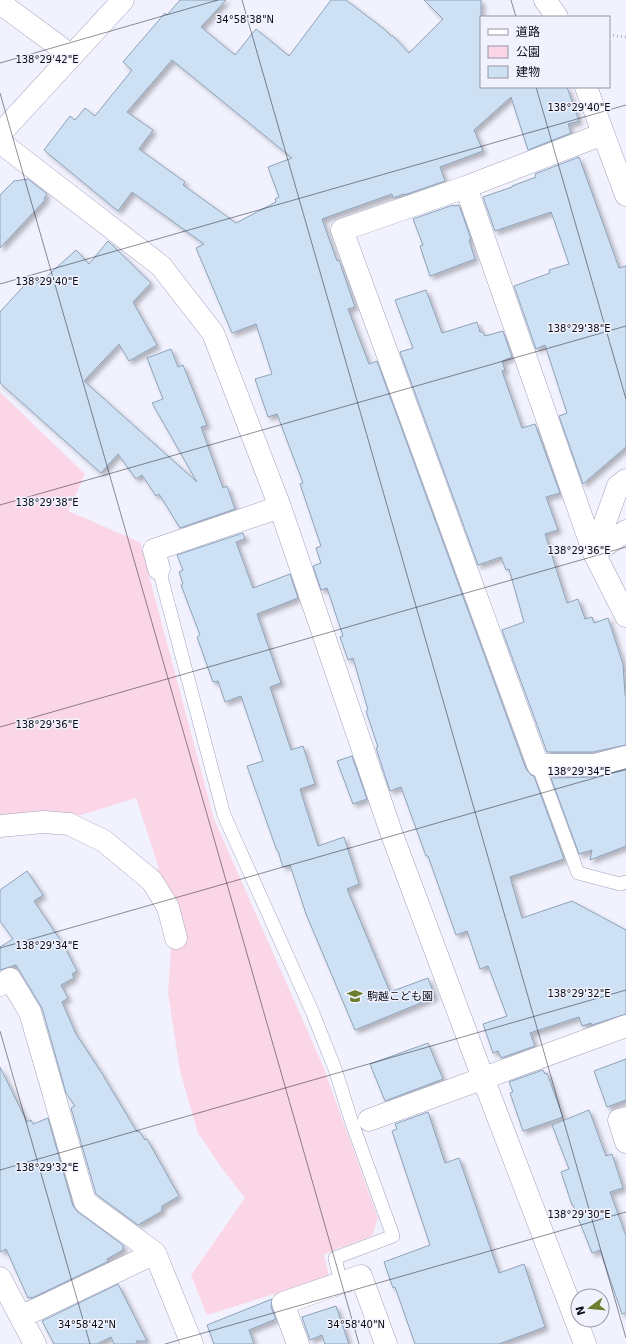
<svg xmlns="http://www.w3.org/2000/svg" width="626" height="1344" font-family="'DejaVu Sans','Noto Sans JP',sans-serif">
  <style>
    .green { fill: #fbd6e7 }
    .building { fill: #cde0f4; stroke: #8ea2b9; fill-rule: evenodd; filter: url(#shadow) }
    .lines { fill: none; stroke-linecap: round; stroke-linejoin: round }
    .lane-casing { stroke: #a1a2bd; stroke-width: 14 }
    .street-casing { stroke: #a1a2bd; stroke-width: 23 }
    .secondary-casing { stroke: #a1a2bd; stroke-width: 23 }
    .path { stroke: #acadb8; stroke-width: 2.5; stroke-dasharray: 1 3; stroke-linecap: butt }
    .lane { stroke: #fff; stroke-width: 13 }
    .street { stroke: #fff; stroke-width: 22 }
    .secondary { stroke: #fff; stroke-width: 22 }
    .ticks { fill: none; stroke: #0c0c15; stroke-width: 1; stroke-opacity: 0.45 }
    .labels { text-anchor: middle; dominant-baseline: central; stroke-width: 3; stroke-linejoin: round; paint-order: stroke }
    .poi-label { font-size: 11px; fill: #0c0c15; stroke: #f1f2fe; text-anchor: start }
    .ticks-label { font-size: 10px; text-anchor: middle; fill: #0c0c15; stroke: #f1f2fe; stroke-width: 3; stroke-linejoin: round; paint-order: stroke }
  </style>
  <defs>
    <filter id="shadow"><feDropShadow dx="3.5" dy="3.5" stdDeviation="2" flood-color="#0004"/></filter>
  </defs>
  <rect width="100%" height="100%" fill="#f1f2fe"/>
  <path class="green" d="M 0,392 L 85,474 L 68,511 L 140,542 L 214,819 L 323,1066 L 378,1218 L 372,1236 L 324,1254 L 329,1277 L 207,1315 L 191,1275 L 245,1198 L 221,1167 L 198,1133 L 180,1071 L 168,993 L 171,949 L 161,912 L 139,883 L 159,868 L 136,798 L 81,815 L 31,813 L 4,816 L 0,814 Z"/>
  <path class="building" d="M 180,0 L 226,0 L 201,27 L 235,55 L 256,29 L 289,56 L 331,0 L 346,0 L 384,29 L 391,36 L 393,36 L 409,53 L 443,19 L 424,0 L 481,0 L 481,87 L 567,87 L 579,121 L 568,124 L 571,133 L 528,150 L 511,97 L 474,130 L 483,151 L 440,167 L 445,181 L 404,195 L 404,194 L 393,198 L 392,194 L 322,219 L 337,261 L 339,260 L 355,307 L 348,309 L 369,364 L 377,361 L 526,769 L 531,775 L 534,776 L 564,859 L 510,877 L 522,918 L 572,901 L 626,930 L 626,1014 L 592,1025 L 591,1023 L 582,1026 L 579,1017 L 530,1033 L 535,1046 L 501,1058 L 498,1051 L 493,1053 L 483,1024 L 507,1016 L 488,966 L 480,969 L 467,931 L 456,935 L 428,856 L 426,856 L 401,787 L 390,791 L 376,748 L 378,747 L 366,711 L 368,710 L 353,658 L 348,660 L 340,637 L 343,636 L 327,588 L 321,590 L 313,566 L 321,563 L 316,548 L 321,546 L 300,484 L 303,483 L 277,414 L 268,417 L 255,379 L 272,374 L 256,324 L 232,333 L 196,248 L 204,244 L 132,192 L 118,211 L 44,150 L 70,116 L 75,120 L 85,108 L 95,116 L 132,70 L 123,62 L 165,13 L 167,15 ZM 172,60 L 292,158 L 268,167 L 279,197 L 275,199 L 276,202 L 236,223 L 183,185 L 185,182 L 139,149 L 153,130 L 127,112 Z
    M 579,157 L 619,268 L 626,266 L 626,447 L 583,484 L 559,416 L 567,413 L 545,345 L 536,349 L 514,286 L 550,273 L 549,270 L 569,264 L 554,220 L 551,212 L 495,231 L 483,197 L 512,187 L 512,186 L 536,177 L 535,174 Z
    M 28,179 L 47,194 L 44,198 L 45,200 L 0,248 L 0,195 L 14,181 Z
    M 453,205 L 454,206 L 459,205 L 471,239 L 469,240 L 475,259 L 430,276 L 420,246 L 423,245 L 413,219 Z
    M 108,241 L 151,283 L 133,302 L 157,345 L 129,361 L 119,344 L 84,381 L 197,482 L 152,403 L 163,399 L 147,358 L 171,349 L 178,367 L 183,365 L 207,425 L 201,427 L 223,488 L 227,486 L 235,509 L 180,528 L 159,494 L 156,496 L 142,475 L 136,479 L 118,454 L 101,473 L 0,383 L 0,312 L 31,278 L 38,283 L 44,277 L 45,278 L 76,250 L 89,264 Z
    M 426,290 L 442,333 L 477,322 L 480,332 L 483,332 L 485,336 L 503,331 L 512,357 L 502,361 L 505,370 L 502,371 L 522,428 L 535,424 L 560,493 L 546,497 L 558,530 L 545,534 L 567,603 L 578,599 L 585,619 L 592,617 L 594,623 L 608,618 L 623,664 L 625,695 L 626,695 L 626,745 L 593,752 L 547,752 L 502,630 L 524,622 L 509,569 L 506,570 L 501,557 L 478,565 L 400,352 L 413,348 L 395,300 Z
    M 243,533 L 245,539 L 236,542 L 253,588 L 290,574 L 298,598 L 257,614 L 281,683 L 270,687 L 291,750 L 303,746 L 315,784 L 300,789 L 318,846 L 344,837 L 359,884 L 347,889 L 390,992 L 428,978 L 435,997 L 355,1030 L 306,914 L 290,865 L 283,867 L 278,851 L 277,851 L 247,766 L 263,761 L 241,696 L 225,702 L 218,681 L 213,682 L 197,637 L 200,635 L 181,585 L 183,584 L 179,572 L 183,570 L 177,555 Z
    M 352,756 L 367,799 L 353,804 L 337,761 Z
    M 626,770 L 626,846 L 590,860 L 592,850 L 579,854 L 551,778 L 595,777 Z
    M 27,871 L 43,895 L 34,901 L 63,944 L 77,971 L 72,974 L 74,978 L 61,985 L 68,998 L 62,1002 L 76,1034 L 101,1072 L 137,1132 L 139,1131 L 145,1140 L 147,1139 L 179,1196 L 162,1206 L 162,1211 L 138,1225 L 96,1194 L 71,1108 L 75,1106 L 66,1093 L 42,1008 L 16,965 L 0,970 L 0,947 L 13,939 L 0,921 L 0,890 Z
    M 428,1043 L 443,1079 L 385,1101 L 370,1064 Z
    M 626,1059 L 626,1100 L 607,1107 L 594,1071 Z
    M 0,1067 L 27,1122 L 31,1120 L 33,1124 L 48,1118 L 73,1206 L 78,1212 L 123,1245 L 123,1250 L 107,1259 L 108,1261 L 107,1262 L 32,1298 L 31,1297 L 28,1298 L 6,1249 L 0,1252 Z
    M 543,1070 L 545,1074 L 547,1073 L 563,1117 L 523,1131 L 510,1093 L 513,1092 L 509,1082 Z
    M 589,1110 L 606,1156 L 612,1154 L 623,1188 L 610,1192 L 626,1236 L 626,1313 L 622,1314 L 600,1250 L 592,1253 L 573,1205 L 572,1205 L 561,1172 L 569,1169 L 552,1125 Z
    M 428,1112 L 445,1163 L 459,1158 L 499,1273 L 524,1264 L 545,1327 L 499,1344 L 415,1344 L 395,1287 L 393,1288 L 384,1262 L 430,1245 L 392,1131 L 397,1129 L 395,1124 Z
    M 118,1284 L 147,1341 L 136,1341 L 138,1344 L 114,1344 L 111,1337 L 97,1344 L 54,1344 L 42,1321 Z
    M 272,1299 L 271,1307 L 276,1319 L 249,1330 L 254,1344 L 214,1344 L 207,1325 Z
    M 336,1306 L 349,1344 L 325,1344 L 322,1335 L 310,1340 L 302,1317 Z"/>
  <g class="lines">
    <defs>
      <path id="lane" d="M 159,569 L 224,815 L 312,1011 L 335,1069 L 352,1123 L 393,1236 L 335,1258 L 338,1271
        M 538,765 L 578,873 L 620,884 L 626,882"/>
      <path id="street" d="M 545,0 L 557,17
        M 0,3 L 72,56
        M 586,87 L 626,195
        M 603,134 L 466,187 L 342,230 L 538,765 L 595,765 L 626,757
        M 0,142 L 161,266 L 213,333 L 280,507 L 391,832 L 483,1078 L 585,1344
        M 466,187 L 594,553 L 626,616
        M 594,553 L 618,486 L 626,480
        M 594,553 L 626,531
        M 159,569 L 154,550 L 280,507
        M 0,826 L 43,822 L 69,824 L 104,841 L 152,881 L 168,907 L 176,938
        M 0,985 L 10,979 L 30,1012 L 85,1202 L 155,1253 L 192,1344
        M 626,1118 L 619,1120 L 626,1142
        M 369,1120 L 626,1026
        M 0,1278 L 35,1344
        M 21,1317 L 155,1253
        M 298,1344 L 283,1303 L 361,1276 L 386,1344"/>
      <path id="secondary" d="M 0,134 L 123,0"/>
    </defs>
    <use href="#lane" class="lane-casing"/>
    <use href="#street" class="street-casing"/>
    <use href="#secondary" class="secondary-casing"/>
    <path class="path" d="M 609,35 L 626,37"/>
    <use href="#lane" class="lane"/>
    <use href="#street" class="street"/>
    <use href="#secondary" class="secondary"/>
  </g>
  <path class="ticks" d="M 242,0 L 626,1338M 511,0 L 516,17M 0,63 L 218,0M 536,87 L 626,399M 0,93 L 359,1344M 0,284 L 626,105M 0,505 L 626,326M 0,727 L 626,547M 0,948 L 626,769M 0,1031 L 90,1344M 0,1170 L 626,990M 165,1344 L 626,1212"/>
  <defs>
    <symbol id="school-bare" viewBox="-9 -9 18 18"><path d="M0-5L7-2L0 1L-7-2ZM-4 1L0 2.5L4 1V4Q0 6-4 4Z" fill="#6c7f2f" stroke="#f1f2fe" stroke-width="2.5" paint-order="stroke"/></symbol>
  </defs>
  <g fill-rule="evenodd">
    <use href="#school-bare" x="344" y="985" width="22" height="22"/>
  </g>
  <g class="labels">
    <g class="poi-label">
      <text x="367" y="996">駒越こども園</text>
    </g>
  </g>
  <g class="ticks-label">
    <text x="245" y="23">34°58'38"N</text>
    <text x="47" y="63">138°29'42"E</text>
    <text x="579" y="111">138°29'40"E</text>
    <text x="47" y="285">138°29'40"E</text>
    <text x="579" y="332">138°29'38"E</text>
    <text x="47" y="506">138°29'38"E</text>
    <text x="579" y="554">138°29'36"E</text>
    <text x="47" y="728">138°29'36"E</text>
    <text x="579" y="775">138°29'34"E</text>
    <text x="47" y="949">138°29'34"E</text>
    <text x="579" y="997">138°29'32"E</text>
    <text x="47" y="1171">138°29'32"E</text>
    <text x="579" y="1218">138°29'30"E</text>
    <text x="87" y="1328">34°58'42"N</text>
    <text x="356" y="1328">34°58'40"N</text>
  </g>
  <rect x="480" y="16" width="130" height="72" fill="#f1f2fe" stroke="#9596a1"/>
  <rect x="488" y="29" width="20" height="6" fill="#ffffff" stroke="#9596a1"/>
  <text x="516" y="36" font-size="12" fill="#0c0c15">道路</text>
  <rect x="488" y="46" width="20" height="12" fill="#fbd6e7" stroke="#9596a1"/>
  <text x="516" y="56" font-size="12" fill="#0c0c15">公園</text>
  <rect x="488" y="66" width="20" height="12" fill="#cde0f4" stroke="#9596a1"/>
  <text x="516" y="76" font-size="12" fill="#0c0c15">建物</text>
  <g transform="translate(590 1308) rotate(254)"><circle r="19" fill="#f1f2fe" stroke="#9596a1"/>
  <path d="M0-3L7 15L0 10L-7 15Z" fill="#6c7f2f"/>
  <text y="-6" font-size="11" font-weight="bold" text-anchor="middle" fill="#0c0c15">N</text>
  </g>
</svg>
